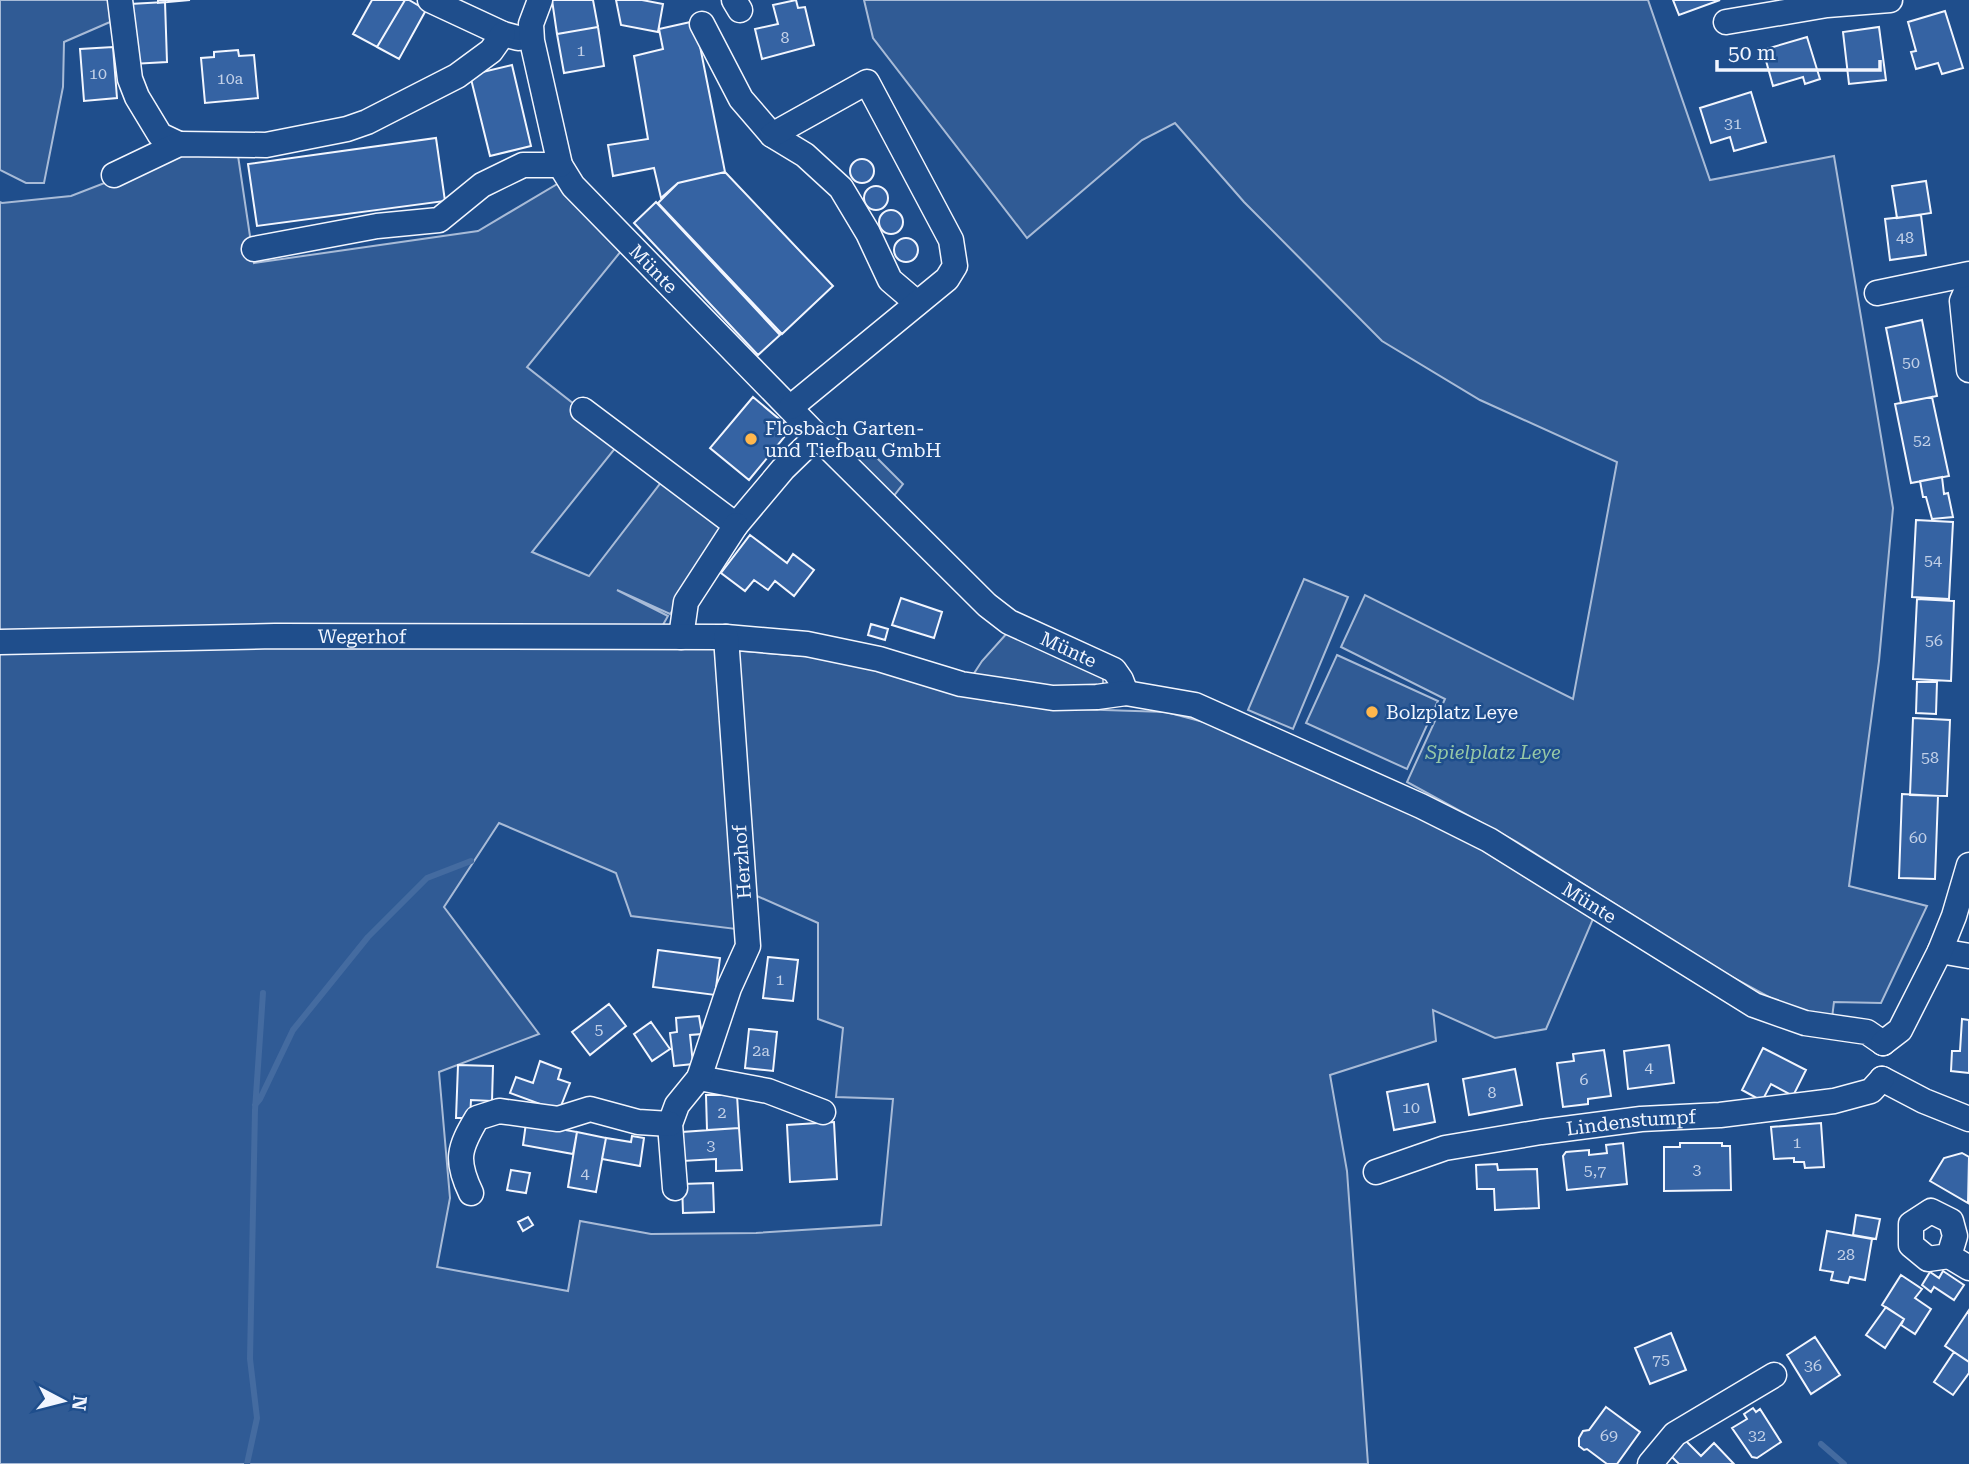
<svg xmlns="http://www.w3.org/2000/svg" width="1969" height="1464" font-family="'Roboto Serif',serif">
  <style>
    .built { fill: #305b95; stroke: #a8bbd7; stroke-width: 2; fill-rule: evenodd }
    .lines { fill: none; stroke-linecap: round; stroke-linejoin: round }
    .stream { stroke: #446ba0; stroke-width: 6 }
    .building { fill: #3563a3; stroke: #f2f6ff; stroke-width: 2 }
    .minor-casing { stroke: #f2f6ff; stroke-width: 27 }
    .minor { stroke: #1f4e8c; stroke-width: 24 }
    .poi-dot { fill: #ffb74d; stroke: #1f4e8c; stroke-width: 2.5 }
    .labels { text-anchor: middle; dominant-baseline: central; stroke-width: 5; stroke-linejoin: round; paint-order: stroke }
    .number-label { font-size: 16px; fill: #c3d1e8 }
    .street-label { font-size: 19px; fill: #f2f6ff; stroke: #1f4e8c }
    .poi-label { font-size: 19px; fill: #f2f6ff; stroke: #1f4e8c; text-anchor: start }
    .park-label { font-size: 19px; font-style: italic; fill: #97c8a6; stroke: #1f4e8c }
  </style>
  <rect width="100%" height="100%" fill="#1f4e8c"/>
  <path class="built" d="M 0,0 L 109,0 L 110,22 L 64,42 L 63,87 L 44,183 L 26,183 L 0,170 Z
    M 864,0 L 1648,0 L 1710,180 L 1834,156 L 1893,508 L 1879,661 L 1849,886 L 1927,906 L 1881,1003 L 1834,1002 L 1832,1018 L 1797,1012 L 1719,970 L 1517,842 L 1407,782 L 1445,699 L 1341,647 L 1365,595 L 1573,699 L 1617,462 L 1480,400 L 1382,341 L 1244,202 L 1175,123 L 1142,140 L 1027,238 L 873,38 Z
    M 237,149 L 254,263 L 478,231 L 559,183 L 626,245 L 527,367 L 621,441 L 532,552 L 589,576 L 666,476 L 732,525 L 670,614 L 617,590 L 668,616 L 660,630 L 0,632 L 0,202 L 2,203 L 71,196 L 182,153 Z
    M 867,448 L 903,484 L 893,497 L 856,459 Z
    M 1304,579 L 1348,597 L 1293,729 L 1248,710 Z
    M 1008,632 L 1103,670 L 1103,686 L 1072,690 L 971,678 L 982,661 Z
    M 236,647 L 705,648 L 840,659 L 995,702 L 1073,709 L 1166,712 L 1211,724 L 1470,841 L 1593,919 L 1546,1029 L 1495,1038 L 1433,1010 L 1436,1041 L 1330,1075 L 1347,1171 L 1368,1464 L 0,1464 L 0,654 ZM 499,823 L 616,873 L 631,916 L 752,931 L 757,896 L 818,923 L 818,1019 L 843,1028 L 836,1097 L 893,1099 L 881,1225 L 756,1233 L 651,1234 L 580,1221 L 568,1291 L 437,1267 L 450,1198 L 439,1072 L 539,1034 L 444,907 Z
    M 1337,655 L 1438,701 L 1407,769 L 1306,723 Z"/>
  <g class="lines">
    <path class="stream" d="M 255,1105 L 260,1099 L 293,1030 L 368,937 L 427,878 L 471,861
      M 1821,1444 L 1844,1464
      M 247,1464 L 257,1418 L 250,1359 L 255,1110 L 263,993"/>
  </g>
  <path class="building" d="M 158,0 L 190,0 L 158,3 Z
    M 372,0 L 405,0 L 377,47 L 353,34 Z
    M 405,0 L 409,0 L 426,10 L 399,59 L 377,47 Z
    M 552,0 L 593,0 L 598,27 L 557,34 Z
    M 616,0 L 642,0 L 663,4 L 658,32 L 621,25 Z
    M 796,0 L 798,8 L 805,7 L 814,45 L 762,59 L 755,29 L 778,24 L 773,5 Z
    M 1673,0 L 1720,0 L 1679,15 Z
    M 165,2 L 167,62 L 132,64 L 130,4 Z
    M 1945,11 L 1963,68 L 1942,74 L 1938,63 L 1916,69 L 1911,52 L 1916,51 L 1908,22 Z
    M 695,21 L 725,172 L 678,183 L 661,198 L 654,168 L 613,176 L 608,145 L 648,139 L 634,56 L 663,49 L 659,29 Z
    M 598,27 L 604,66 L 564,73 L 557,34 Z
    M 1879,27 L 1886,80 L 1849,84 L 1843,32 Z
    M 1807,37 L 1820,79 L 1805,84 L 1803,77 L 1773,86 L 1763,50 Z
    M 113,47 L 117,98 L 84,101 L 80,49 Z
    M 238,50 L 239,56 L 254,55 L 258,98 L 205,103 L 201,58 L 214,57 L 214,52 Z
    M 512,65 L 531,146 L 490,156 L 470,75 Z
    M 1751,92 L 1766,142 L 1734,151 L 1730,137 L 1711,143 L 1700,108 Z
    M 436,138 L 445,201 L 257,226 L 248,164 Z
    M850 171a12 12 0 1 1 24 0a12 12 0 1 1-24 0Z
    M 725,172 L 833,286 L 782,334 L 658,203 L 678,183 Z
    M 1926,181 L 1931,213 L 1897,218 L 1892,186 Z
    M864 198a12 12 0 1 1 24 0a12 12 0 1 1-24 0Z
    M 656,202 L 780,335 L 758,355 L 634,223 Z
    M879 222a12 12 0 1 1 24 0a12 12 0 1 1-24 0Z
    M 1921,215 L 1926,255 L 1890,260 L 1885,219 Z
    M894 250a12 12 0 1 1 24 0a12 12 0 1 1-24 0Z
    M 1922,320 L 1937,396 L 1901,403 L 1886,328 Z
    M 753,397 L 791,429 L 749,480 L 710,448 Z
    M 1932,397 L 1949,476 L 1911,483 L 1895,404 Z
    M 1942,477 L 1944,494 L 1948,493 L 1953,517 L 1932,519 L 1926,497 L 1923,497 L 1920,481 Z
    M 1916,520 L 1953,522 L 1949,599 L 1912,597 Z
    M 750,535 L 787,563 L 793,554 L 814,570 L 794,596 L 775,581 L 768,590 L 754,580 L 745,591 L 721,573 Z
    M 901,598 L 942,612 L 934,638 L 892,625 Z
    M 1917,599 L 1954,601 L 1951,681 L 1913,679 Z
    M 871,624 L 888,629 L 885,640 L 868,635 Z
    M 1917,682 L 1937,682 L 1936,714 L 1916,713 Z
    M 1913,718 L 1950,720 L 1947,796 L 1910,795 Z
    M 1902,794 L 1938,796 L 1935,879 L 1899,878 Z
    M 658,950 L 720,958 L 715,995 L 653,987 Z
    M 768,957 L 798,960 L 793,1001 L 763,998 Z
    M 609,1004 L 626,1026 L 590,1055 L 572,1032 Z
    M 699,1016 L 702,1034 L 690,1035 L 693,1064 L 674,1066 L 670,1033 L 677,1032 L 676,1018 Z
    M 1962,1019 L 1969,1020 L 1969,1073 L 1951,1071 L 1952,1051 L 1960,1051 Z
    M 651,1022 L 670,1049 L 652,1061 L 634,1034 Z
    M 749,1029 L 777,1032 L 773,1071 L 745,1068 Z
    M 1669,1045 L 1674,1083 L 1628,1089 L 1624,1051 Z
    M 1763,1048 L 1806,1070 L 1793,1096 L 1771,1084 L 1762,1101 L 1742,1090 Z
    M 1604,1050 L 1611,1096 L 1588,1099 L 1588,1104 L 1563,1107 L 1557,1063 L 1574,1061 L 1573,1054 Z
    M 540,1061 L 561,1069 L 558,1079 L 570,1083 L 559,1111 L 510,1093 L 516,1077 L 533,1083 Z
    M 458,1065 L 493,1066 L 492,1101 L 471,1100 L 470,1118 L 456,1118 Z
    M 1515,1069 L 1522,1105 L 1469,1115 L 1463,1079 Z
    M 1428,1084 L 1435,1122 L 1394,1130 L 1387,1092 Z
    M 706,1095 L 737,1095 L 739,1128 L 707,1130 Z
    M 834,1122 L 837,1179 L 790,1182 L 787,1125 Z
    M 526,1123 L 577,1132 L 573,1154 L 523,1145 Z
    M 1821,1123 L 1824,1167 L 1805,1168 L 1804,1162 L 1794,1162 L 1794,1158 L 1774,1159 L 1771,1127 Z
    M 739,1128 L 742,1170 L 716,1171 L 716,1159 L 683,1161 L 682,1132 Z
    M 577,1132 L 606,1138 L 596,1192 L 568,1187 Z
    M 632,1136 L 644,1138 L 640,1166 L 602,1159 L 606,1138 L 631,1142 Z
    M 1623,1143 L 1627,1184 L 1567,1190 L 1563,1156 L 1566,1152 L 1589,1150 L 1589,1155 L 1607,1153 L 1606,1145 Z
    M 1680,1143 L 1722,1143 L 1722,1146 L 1730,1146 L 1731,1190 L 1664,1191 L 1664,1147 L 1680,1147 Z
    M 1962,1153 L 1969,1157 L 1968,1203 L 1930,1181 L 1944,1158 Z
    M 1497,1164 L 1498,1170 L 1537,1169 L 1539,1208 L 1495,1210 L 1494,1189 L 1477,1189 L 1476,1165 Z
    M 511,1170 L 530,1173 L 526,1193 L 507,1190 Z
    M 713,1183 L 714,1212 L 683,1213 L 682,1184 Z
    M 1856,1215 L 1880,1219 L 1876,1239 L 1853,1235 Z
    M 528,1217 L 533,1225 L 523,1231 L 518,1222 Z
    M 1827,1231 L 1872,1239 L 1865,1280 L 1850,1277 L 1848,1283 L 1831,1280 L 1833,1272 L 1820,1270 Z
    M 1943,1271 L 1964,1285 L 1954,1300 L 1934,1287 L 1931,1292 L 1922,1285 L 1930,1272 L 1939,1278 Z
    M 1901,1275 L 1922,1289 L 1915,1298 L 1931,1309 L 1915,1334 L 1901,1325 L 1904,1319 L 1882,1305 Z
    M 1886,1307 L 1904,1319 L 1885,1348 L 1866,1335 Z
    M 1969,1310 L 1969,1362 L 1945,1346 Z
    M 1671,1333 L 1686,1370 L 1650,1384 L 1635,1348 Z
    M 1815,1337 L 1840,1375 L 1811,1394 L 1787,1355 Z
    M 1954,1352 L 1969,1362 L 1969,1373 L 1953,1395 L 1934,1382 Z
    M 1606,1407 L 1640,1432 L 1617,1464 L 1607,1464 L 1587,1449 L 1584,1450 L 1579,1446 L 1579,1438 L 1583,1431 L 1589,1430 Z
    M 1753,1408 L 1756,1412 L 1760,1409 L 1781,1442 L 1757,1458 L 1752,1457 L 1732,1428 L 1747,1419 L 1744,1414 Z
    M 1685,1440 L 1701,1456 L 1714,1443 L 1734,1464 L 1679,1464 L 1670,1455 Z"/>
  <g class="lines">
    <defs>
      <g id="minor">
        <path d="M 120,0 L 130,79 L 137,97 L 160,135 L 179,144"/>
        <path d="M 430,0 L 503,34 L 518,38"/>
        <path id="s1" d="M 540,0 L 531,24 L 532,41 L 560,165 L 573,186 L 817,436 L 987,605 L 1009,622 L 1114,670 L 1121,680 L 1126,693"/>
        <path d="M 734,0 L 740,10"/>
        <path d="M 1726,22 L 1827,5 L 1890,0"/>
        <path d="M 702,24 L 741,99 L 772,135 L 805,155 L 841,188 L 868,233 L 890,280 L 917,303"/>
        <path d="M 772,135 L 867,82 L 951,240 L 955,266 L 947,279 L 791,407"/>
        <path d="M 114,175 L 179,144 L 266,145 L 347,129 L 367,122 L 457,76 L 491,51 L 503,34"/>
        <path d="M 254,249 L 377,226 L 439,220 L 482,185 L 523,165 L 560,165"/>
        <path d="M 1969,285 L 1962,301 L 1969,370"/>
        <path d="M 1877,293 L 1969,274"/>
        <path d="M 583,410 L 736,525 L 783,469 L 817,436"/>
        <path d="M 681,637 L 686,602 L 736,525"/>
        <path id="s2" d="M 0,642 L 275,636 L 726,637 L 807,644 L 879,659 L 961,684 L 1053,698 L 1097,697 L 1126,693 L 1195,705 L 1421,806 L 1489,840 L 1754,1005 L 1805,1023 L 1867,1032 L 1883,1043"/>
        <path d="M 1940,951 L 1969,956"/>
        <path d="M 1883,1043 L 1900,1030 L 1940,951 L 1954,916 L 1969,865"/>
        <path d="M 699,1078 L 768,1091 L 823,1112"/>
        <path d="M 1882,1079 L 1924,1101 L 1969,1119"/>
        <path id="s3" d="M 1376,1172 L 1445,1148 L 1541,1132 L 1641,1119 L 1720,1115 L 1834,1101 L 1871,1091 L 1882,1079"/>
        <path d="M 675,1188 L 670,1124 L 677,1105 L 699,1078 L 729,988 L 748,946 L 726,637"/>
        <path d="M 471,1193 C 455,1160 459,1148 477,1118 L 499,1111 L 558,1119 L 590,1109 L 638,1122 L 670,1124"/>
        <path d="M 1949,1256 L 1955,1236 L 1951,1221 L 1931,1211 L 1911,1224 L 1911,1245 L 1928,1259 L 1949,1256 L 1969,1268"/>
        <path d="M 1650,1464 L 1675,1434 L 1774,1375"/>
      </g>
    </defs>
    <use href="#minor" class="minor-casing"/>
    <use href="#minor" class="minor"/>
  </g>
  <g class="poi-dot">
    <circle cx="751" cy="439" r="7"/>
    <circle cx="1372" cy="712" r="7"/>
  </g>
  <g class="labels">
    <g class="number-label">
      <text x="785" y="37">8</text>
      <text x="581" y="50">1</text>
      <text x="98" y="73">10</text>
      <text x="230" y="78">10a</text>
      <text x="1733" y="123">31</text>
      <text x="1905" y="237">48</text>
      <text x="1911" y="362">50</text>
      <text x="1922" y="440">52</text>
      <text x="1933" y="560">54</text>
      <text x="1934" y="640">56</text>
      <text x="1930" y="757">58</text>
      <text x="1918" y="837">60</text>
      <text x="780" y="979">1</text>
      <text x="599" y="1029">5</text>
      <text x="761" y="1050">2a</text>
      <text x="1649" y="1067">4</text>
      <text x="1584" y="1079">6</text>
      <text x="1492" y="1092">8</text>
      <text x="1411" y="1107">10</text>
      <text x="722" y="1112">2</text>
      <text x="1797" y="1142">1</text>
      <text x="711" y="1145">3</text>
      <text x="1697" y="1169">3</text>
      <text x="1595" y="1170">5,7</text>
      <text x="585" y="1173">4</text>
      <text x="1846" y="1254">28</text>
      <text x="1661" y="1359">75</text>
      <text x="1813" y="1365">36</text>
      <text x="1609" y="1435">69</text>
      <text x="1757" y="1435">32</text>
    </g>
    <g class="street-label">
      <text stroke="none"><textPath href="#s1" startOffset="310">Münte</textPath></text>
      <text stroke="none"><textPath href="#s2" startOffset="362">Wegerhof</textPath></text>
      <text stroke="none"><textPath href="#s1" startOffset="877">Münte</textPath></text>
      <text transform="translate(742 862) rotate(-94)">Herzhof</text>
      <text stroke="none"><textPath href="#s2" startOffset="1645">Münte</textPath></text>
      <text stroke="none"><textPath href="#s3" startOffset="261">Lindenstumpf</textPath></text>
    </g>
    <g class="poi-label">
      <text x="765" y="428">Flosbach Garten-<tspan x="765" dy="22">und Tiefbau GmbH</tspan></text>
      <text x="1386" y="712">Bolzplatz Leye</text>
    </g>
    <g class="park-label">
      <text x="1493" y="752">Spielplatz Leye</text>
    </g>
  </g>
  <g transform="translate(63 1401) rotate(97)" stroke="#1f4e8c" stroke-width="5" paint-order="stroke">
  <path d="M0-5L12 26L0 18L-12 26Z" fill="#f2f6ff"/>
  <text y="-10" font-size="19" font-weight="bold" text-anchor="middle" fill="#f2f6ff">N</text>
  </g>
  <path d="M1717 60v10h163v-10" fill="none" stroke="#f2f6ff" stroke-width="3.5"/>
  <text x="1728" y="60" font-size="21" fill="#f2f6ff" stroke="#1f4e8c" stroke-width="5" paint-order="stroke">50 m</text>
</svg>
